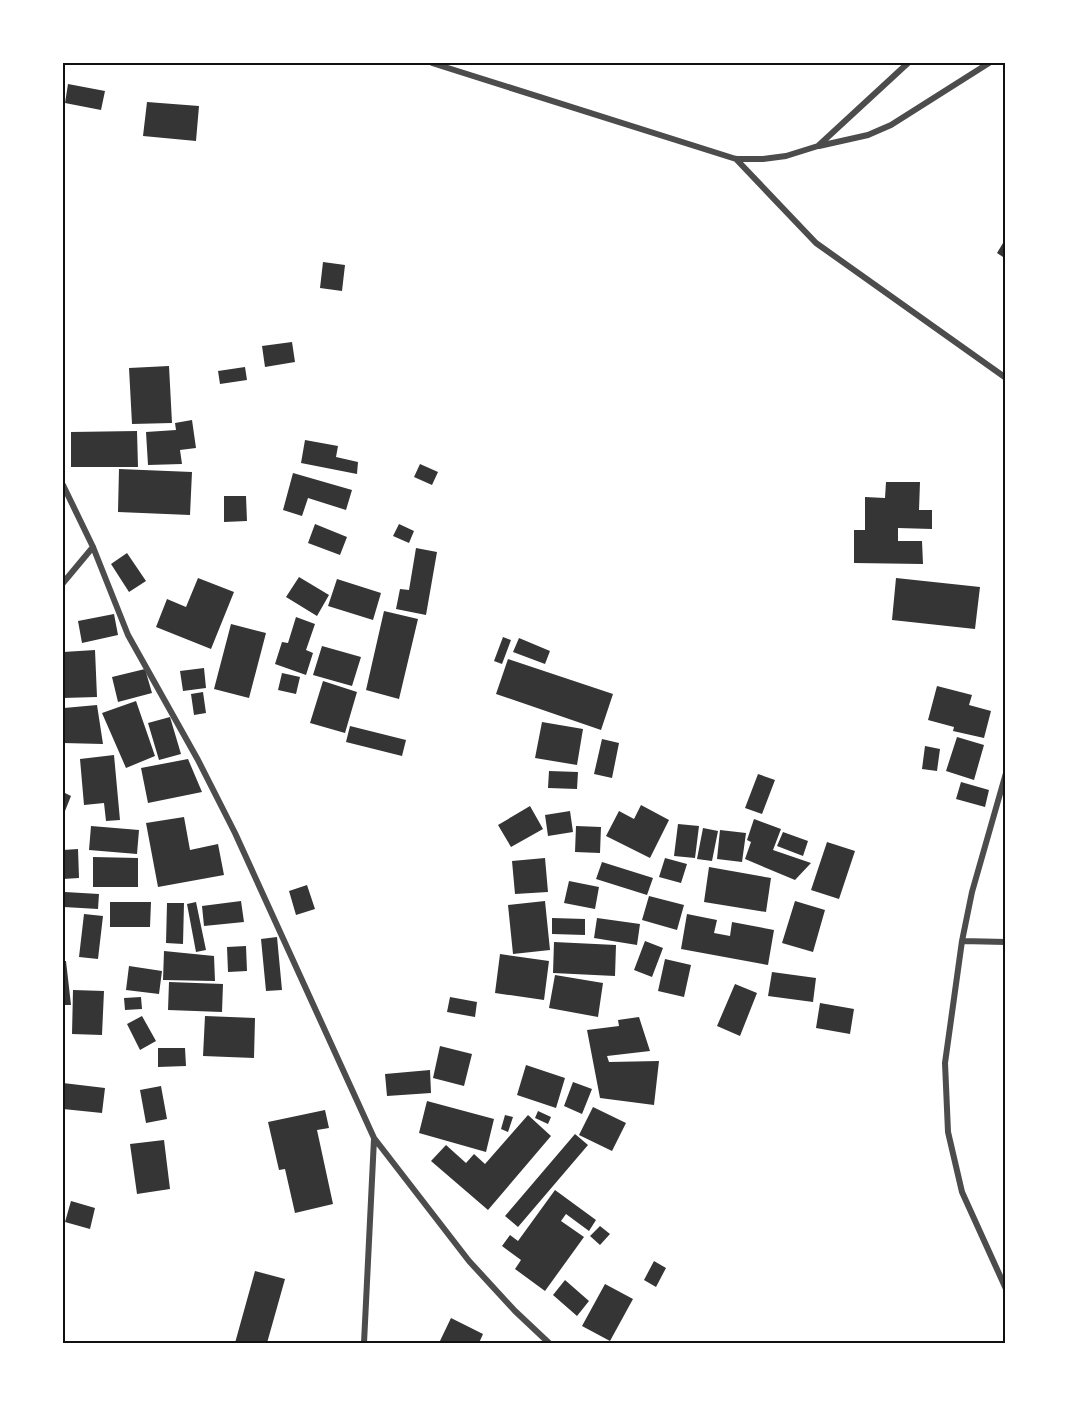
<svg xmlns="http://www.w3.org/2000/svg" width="1069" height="1406" font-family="'PT Sans',sans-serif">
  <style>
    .building { fill: #353535 }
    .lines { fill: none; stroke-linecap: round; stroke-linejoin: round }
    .minor { stroke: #4c4c4c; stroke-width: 6 }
    .neatline { fill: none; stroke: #111; stroke-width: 2 }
  </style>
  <rect width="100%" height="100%" fill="#fff"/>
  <path class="building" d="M 68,84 L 105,91 L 101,110 L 65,103 Z
    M 147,102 L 199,106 L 196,141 L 143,136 Z
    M 1006,238 L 1006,259 L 997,253 Z
    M 323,262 L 345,265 L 342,291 L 320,288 Z
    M 292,342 L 295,362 L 265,367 L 262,346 Z
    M 169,366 L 172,423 L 132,424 L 129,368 Z
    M 245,367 L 247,380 L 220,384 L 218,371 Z
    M 192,420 L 196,448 L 180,450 L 182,464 L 148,465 L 146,432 L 176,430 L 175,423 Z
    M 137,431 L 138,467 L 71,467 L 71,432 Z
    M 305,440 L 338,446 L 336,457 L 358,462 L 357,474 L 301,463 Z
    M 420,464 L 438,472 L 432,485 L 414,477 Z
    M 119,469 L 192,472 L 190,515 L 118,512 Z
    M 293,473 L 352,490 L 346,510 L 308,498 L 302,516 L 283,510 Z
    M 886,482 L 920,482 L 919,510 L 932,510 L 932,529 L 898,528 L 898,541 L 922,541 L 923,564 L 854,563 L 854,530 L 865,530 L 865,497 L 885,498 Z
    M 224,496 L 246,496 L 247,521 L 224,522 Z
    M 315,524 L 347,537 L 340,555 L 308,543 Z
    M 399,524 L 414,531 L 409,543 L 393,536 Z
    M 416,548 L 437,552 L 426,615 L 396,609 L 400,589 L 409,590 Z
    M 127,553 L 146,581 L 129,592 L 111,564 Z
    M 299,577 L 329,595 L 317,616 L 286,597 Z
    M 198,578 L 234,592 L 211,649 L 156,627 L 167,599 L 186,607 Z
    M 896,578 L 980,587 L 975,629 L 892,620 Z
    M 337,579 L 381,593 L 373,620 L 328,606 Z
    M 384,611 L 418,619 L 399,699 L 366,690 Z
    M 114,614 L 118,635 L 82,643 L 78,621 Z
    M 296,617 L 315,624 L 306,650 L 313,653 L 306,675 L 275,664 L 282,642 L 288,643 Z
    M 231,624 L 266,633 L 249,698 L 214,689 Z
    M 503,637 L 511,640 L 502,664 L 494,661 Z
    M 519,638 L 550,651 L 545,664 L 513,652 Z
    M 322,646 L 361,657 L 352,686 L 313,675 Z
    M 95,650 L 97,697 L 63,698 L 63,652 Z
    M 508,659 L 613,694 L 601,730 L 496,694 Z
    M 204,668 L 206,688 L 183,691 L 180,671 Z
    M 145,669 L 152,693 L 118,702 L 112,677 Z
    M 282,673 L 300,677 L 296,694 L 278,690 Z
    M 323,681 L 357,692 L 345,733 L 310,723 Z
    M 937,686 L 972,695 L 969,705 L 991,711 L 984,738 L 953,731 L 954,727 L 928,720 Z
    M 203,692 L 206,713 L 194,715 L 191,694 Z
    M 136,701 L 155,756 L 126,768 L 102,713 Z
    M 97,705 L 103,744 L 63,743 L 64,708 Z
    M 170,717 L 181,754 L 159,760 L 148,723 Z
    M 542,722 L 583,729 L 577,765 L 535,758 Z
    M 350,726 L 406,740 L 402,756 L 346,742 Z
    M 957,737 L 984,745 L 974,780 L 946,771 Z
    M 602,739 L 619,743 L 612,778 L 594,774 Z
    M 925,746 L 940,749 L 937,771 L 922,769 Z
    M 114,755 L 120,820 L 106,821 L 104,803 L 84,805 L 80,759 Z
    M 188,759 L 202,792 L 148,803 L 141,768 Z
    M 549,771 L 578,772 L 577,789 L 548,788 Z
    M 758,774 L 775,780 L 762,814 L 745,808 Z
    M 961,782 L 989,790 L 985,807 L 956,799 Z
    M 63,792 L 71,796 L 63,816 Z
    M 641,805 L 669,820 L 650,858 L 606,836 L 619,811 L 634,819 Z
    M 530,806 L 543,829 L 511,847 L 498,825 Z
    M 570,811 L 573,832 L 548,836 L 545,815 Z
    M 184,817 L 190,850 L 218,844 L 224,875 L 158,887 L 146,823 Z
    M 754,819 L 781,829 L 773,850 L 811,863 L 795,880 L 745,859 L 751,842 L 747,840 Z
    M 678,824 L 699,826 L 695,858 L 674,856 Z
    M 91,826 L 139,830 L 137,854 L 89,850 Z
    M 576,826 L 601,827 L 600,853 L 575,852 Z
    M 703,828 L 718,831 L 712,861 L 697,859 Z
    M 720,830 L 746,833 L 742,862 L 717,859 Z
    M 783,832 L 808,841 L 803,856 L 777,846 Z
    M 827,842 L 855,851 L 839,899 L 811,890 Z
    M 78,849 L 79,878 L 63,879 L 63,850 Z
    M 93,857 L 138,858 L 138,887 L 93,887 Z
    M 545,858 L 548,892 L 515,894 L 512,861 Z
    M 665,858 L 687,864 L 681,883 L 659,877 Z
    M 602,862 L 653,878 L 647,895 L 596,879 Z
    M 709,867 L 771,878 L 766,912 L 704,902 Z
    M 569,881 L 599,887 L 595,909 L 564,903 Z
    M 307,885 L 315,909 L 296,915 L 289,891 Z
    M 65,892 L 99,894 L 98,909 L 64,907 Z
    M 649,896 L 684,905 L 677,930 L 642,920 Z
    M 241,901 L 244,922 L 204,926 L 202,906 Z
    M 545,901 L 550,950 L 513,954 L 508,905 Z
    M 795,901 L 825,910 L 813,952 L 782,943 Z
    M 110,902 L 151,902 L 150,927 L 110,927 Z
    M 196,902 L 206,950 L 196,952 L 187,904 Z
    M 167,903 L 184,903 L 183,944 L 166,943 Z
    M 84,914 L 103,916 L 98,959 L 79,957 Z
    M 687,914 L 717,920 L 714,933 L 730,936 L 732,922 L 774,930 L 768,965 L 681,949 Z
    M 552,918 L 585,919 L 585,935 L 552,934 Z
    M 597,918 L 640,924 L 637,945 L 594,938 Z
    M 277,937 L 282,990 L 266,991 L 261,939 Z
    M 645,941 L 663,948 L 652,977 L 634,970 Z
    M 554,942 L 616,945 L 615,976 L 553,973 Z
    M 246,946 L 247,971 L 228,972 L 227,947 Z
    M 164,951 L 214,956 L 215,981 L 163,980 Z
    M 500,954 L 549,961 L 544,1000 L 495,993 Z
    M 665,959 L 691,965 L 684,997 L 658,991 Z
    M 63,961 L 66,961 L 71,1005 L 63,1005 Z
    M 129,966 L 162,971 L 159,994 L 126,990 Z
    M 772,972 L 816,978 L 813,1002 L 768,996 Z
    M 555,975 L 603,983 L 598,1017 L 549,1008 Z
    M 169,982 L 223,984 L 222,1012 L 168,1010 Z
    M 735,984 L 757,993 L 740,1036 L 717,1026 Z
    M 73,990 L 104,991 L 102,1035 L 72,1034 Z
    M 141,997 L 142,1009 L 125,1010 L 124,998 Z
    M 450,997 L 477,1002 L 475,1017 L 447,1012 Z
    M 820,1003 L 854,1009 L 850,1034 L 816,1028 Z
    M 142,1016 L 156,1041 L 140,1050 L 127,1024 Z
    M 205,1016 L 255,1018 L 254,1058 L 203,1056 Z
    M 639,1017 L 650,1051 L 607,1056 L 609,1062 L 659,1061 L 654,1105 L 600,1098 L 587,1030 L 619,1026 L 618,1020 Z
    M 440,1046 L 472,1054 L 464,1086 L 433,1078 Z
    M 158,1048 L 185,1048 L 186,1066 L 158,1067 Z
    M 526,1065 L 565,1078 L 556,1108 L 517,1095 Z
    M 430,1070 L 431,1093 L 387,1096 L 385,1074 Z
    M 573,1082 L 592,1089 L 582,1114 L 564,1106 Z
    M 63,1083 L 105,1088 L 102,1113 L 63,1109 Z
    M 161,1086 L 167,1119 L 146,1123 L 140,1090 Z
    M 427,1101 L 494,1119 L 486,1152 L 419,1133 Z
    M 593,1107 L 626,1123 L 612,1151 L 579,1135 Z
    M 325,1110 L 329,1128 L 317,1130 L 333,1204 L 295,1213 L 285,1169 L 279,1170 L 268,1122 Z
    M 538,1111 L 551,1117 L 548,1124 L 535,1118 Z
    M 505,1115 L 513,1117 L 508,1132 L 501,1129 Z
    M 528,1115 L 551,1136 L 488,1210 L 431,1161 L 446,1145 L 466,1163 L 474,1154 L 485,1164 Z
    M 575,1134 L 588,1145 L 518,1227 L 505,1216 Z
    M 164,1140 L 170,1189 L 137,1194 L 130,1144 Z
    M 555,1190 L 596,1220 L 589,1231 L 566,1214 L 561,1221 L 584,1237 L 545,1291 L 515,1269 L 521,1260 L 502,1246 L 510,1235 L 518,1241 Z
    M 71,1201 L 95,1208 L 90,1229 L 65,1222 Z
    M 600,1226 L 610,1234 L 600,1245 L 590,1236 Z
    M 654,1261 L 666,1268 L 656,1287 L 644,1280 Z
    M 255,1271 L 285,1279 L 267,1343 L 235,1343 Z
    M 565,1280 L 589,1301 L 577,1316 L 553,1295 Z
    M 605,1284 L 633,1299 L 610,1341 L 582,1326 Z
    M 451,1318 L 483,1334 L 479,1343 L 439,1343 Z"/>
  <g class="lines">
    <path class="minor" d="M 432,63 L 736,159 L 763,159 L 786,156 L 818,146 L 908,63
      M 819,146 L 868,135 L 891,125 L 989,63
      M 736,159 L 816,243 L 1006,378
      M 63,485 L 93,547 L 128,635 L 198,760 L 235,833 L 374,1138 L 469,1261 L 515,1311 L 549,1343
      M 63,583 L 93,547
      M 1006,773 L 972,892 L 962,941 L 945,1063 L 948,1132 L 962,1192 L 1006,1289
      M 962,941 L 1006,942
      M 364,1343 L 374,1139"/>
  </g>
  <rect width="1069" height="1406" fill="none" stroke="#ffffff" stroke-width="129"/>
  <rect x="64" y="64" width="940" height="1278" class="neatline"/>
</svg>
